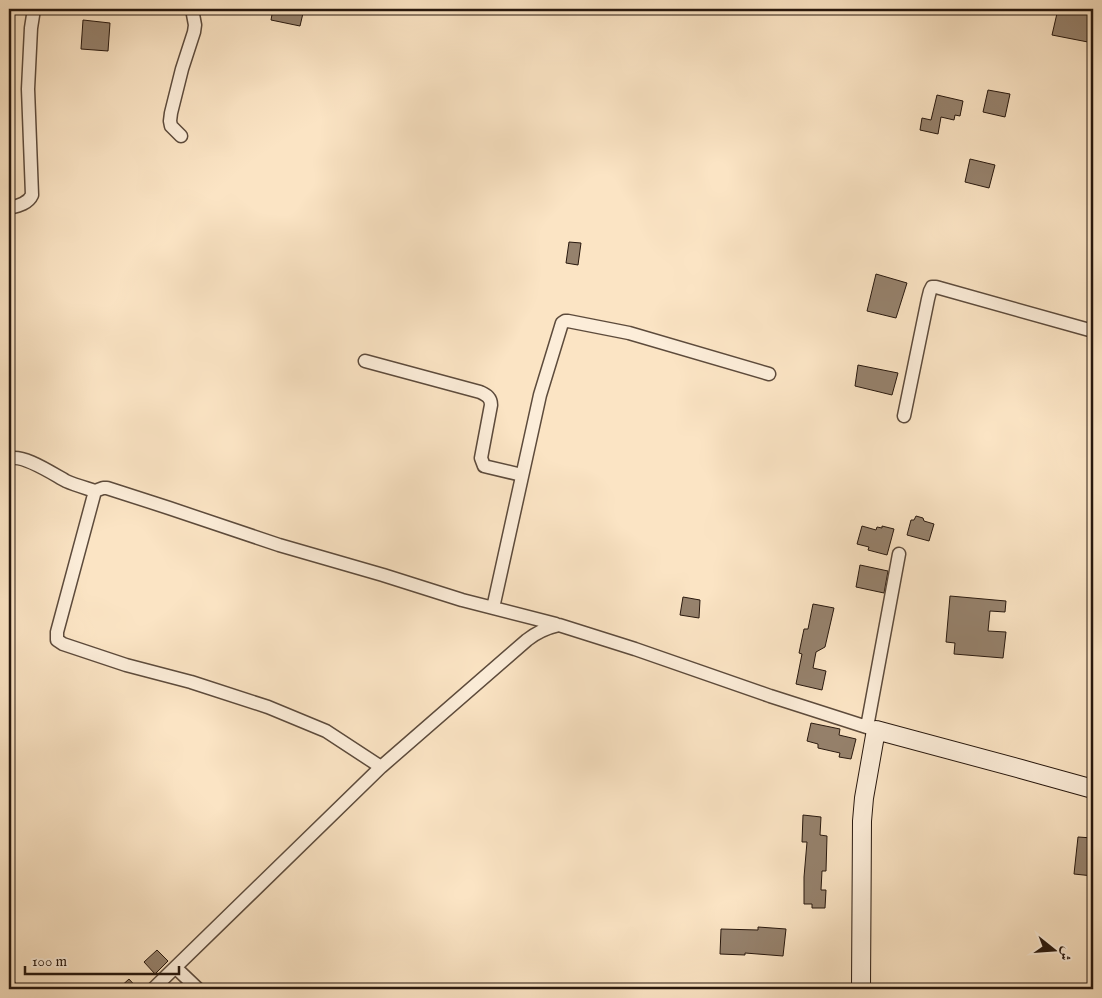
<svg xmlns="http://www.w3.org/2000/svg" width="1102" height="998" font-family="'IM FELL English',Amiri,serif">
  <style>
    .building { fill: #96826d; stroke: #28180e }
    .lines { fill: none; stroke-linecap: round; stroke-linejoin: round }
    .minor-casing { stroke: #5d4b3c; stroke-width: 15 }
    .secondary-casing { stroke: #28180e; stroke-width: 20 }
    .minor { stroke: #fcedd9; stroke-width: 12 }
    .secondary { stroke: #fcedd9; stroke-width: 18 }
  </style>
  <rect width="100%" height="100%" fill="#fbe4c4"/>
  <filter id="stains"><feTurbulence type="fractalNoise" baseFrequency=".004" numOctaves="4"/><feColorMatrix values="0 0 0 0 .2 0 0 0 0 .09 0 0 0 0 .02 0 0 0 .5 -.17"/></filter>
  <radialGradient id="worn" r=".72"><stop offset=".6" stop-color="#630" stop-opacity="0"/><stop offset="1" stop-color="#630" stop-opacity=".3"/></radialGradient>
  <path class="building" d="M 273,9 L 304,9 L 300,26 L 271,20 Z
    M 1058,9 L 1093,9 L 1093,43 L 1052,35 Z
    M 83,20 L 110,23 L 108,51 L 81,49 Z
    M 988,90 L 1010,94 L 1005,117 L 983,112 Z
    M 937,95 L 963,101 L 960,116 L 955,115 L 954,120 L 941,117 L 938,134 L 920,130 L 922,118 L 931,120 Z
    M 970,159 L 995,165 L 989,188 L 965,182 Z
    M 569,242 L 581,243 L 578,265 L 566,263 Z
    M 876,274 L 907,283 L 896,318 L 867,311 Z
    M 858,365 L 898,373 L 892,395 L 855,386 Z
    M 916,516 L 923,518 L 924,521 L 934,524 L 929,541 L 907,535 L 911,520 L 914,520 Z
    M 862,526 L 876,530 L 877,527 L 882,528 L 882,526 L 894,529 L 887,555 L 868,550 L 869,547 L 857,544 Z
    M 860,565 L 888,571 L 884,593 L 856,587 Z
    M 950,596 L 1006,601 L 1005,612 L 990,611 L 988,631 L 1006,632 L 1003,658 L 954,654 L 955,643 L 946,642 Z
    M 683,597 L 700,600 L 699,618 L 680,615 Z
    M 813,604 L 834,608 L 825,647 L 816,652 L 813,668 L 826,671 L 822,690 L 796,684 L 802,654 L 799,653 L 804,629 L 808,629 Z
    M 811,723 L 840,729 L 839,735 L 856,739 L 851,759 L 839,757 L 840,753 L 818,748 L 818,744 L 807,741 Z
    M 803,815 L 821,817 L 820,835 L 827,836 L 826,871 L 822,871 L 821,890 L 826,890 L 825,908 L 812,908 L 812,904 L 804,904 L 804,877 L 807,842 L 802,842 Z
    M 1078,837 L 1093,838 L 1093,876 L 1074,874 Z
    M 758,927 L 786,929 L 783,956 L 745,953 L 745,955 L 720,954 L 721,929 L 758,930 Z
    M 157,950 L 168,961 L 155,974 L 144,962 Z
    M 129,979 L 138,989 L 118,989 Z"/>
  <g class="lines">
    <defs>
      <path id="minor" d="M 181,136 L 171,126 L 170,121 L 171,113 L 182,69 L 194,32 L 195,25 L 192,9
        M 9,208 C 17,206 28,204 32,195 L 28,89 L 31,28 L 34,9
        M 365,361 L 480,392 C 486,395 491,397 491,405 L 481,458 L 484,466 L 488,467 L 522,475
        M 904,416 L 928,299 L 930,291 L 932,287 L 936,287 L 1093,331
        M 9,459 C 22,453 53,474 66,481 C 75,485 86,488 95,491 L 103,488 L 107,488 L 169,508 L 279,545 L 383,575 L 462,600 L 556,624
        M 95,491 L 57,632 L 57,640 L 63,644 L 126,665 L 191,682 L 268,707 L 326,731 L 381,767
        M 493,608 L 540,395 L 562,323 L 565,321 L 568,321 L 629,333 L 769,374
        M 867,727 L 899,554
        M 176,968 L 198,989
        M 9,986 L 11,989
        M 153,989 L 381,767 L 527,640 C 537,632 546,628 559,625 L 635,649 L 770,696 L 876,730"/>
      <path id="secondary" d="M 861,989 L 862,821 L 864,798 L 876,730 L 1021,769 L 1093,789"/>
    </defs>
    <use href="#minor" class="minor-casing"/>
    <use href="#secondary" class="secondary-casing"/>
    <use href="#minor" class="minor"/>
    <use href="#secondary" class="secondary"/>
  </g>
  <rect width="1102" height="998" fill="none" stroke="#fbe4c4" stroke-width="30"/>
  <rect x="10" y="10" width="1082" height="978" fill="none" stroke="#28180e" stroke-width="2.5"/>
  <rect x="15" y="15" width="1072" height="968" fill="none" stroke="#28180e"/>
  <g transform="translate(1054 950) rotate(107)" stroke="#fcedd9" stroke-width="4" paint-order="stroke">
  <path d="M0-4L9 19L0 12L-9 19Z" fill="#28180e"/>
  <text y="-8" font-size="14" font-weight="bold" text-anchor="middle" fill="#28180e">ش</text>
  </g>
  <path d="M25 966v8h154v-8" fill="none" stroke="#28180e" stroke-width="2.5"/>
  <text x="32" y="966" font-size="15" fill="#28180e" stroke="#fcedd9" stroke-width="4" paint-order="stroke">100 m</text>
  <rect width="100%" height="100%" filter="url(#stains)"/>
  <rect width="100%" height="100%" fill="url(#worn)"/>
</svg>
